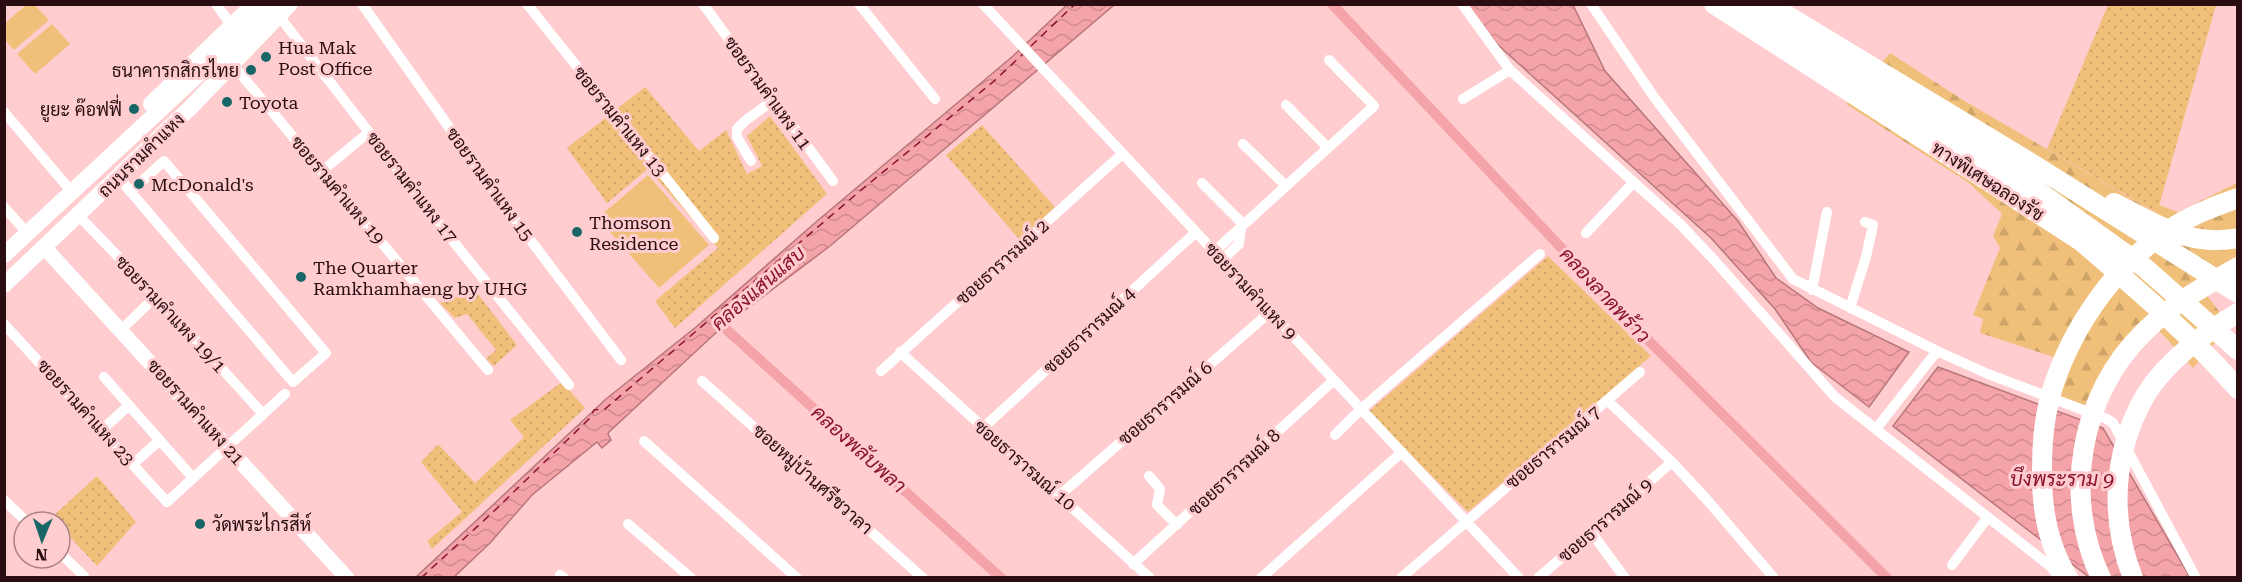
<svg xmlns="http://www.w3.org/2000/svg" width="2242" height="582" font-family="'Roboto Serif',Sarabun,serif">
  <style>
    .grass { fill: url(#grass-dots) }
    .forest { fill: url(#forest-firs) }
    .pitch { fill: #f0c07b }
    .water { fill: url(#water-waves); stroke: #b7767a; stroke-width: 1.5 }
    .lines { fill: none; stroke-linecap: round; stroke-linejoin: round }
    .canal { stroke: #f4a3a8; stroke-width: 10 }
    .ferry { stroke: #8a132f; stroke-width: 1.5; stroke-dasharray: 8 6; stroke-linecap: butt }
    .street { stroke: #fff; stroke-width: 10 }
    .secondary { stroke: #fff; stroke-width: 15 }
    .primary { stroke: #fff; stroke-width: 16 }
    .highway { stroke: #fff; stroke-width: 20 }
    .poi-dot { fill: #186666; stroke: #ffcdcf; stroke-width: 2 }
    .labels { text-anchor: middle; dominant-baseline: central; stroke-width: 6; stroke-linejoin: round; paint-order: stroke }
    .poi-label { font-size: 18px; fill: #290d10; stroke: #ffcdcf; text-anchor: start }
    .street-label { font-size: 18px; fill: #290d10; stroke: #ffcdcf }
    .water-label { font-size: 20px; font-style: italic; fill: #8a132f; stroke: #ffcdcf }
  </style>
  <defs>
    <pattern id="grass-dots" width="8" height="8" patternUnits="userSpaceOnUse" patternTransform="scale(1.5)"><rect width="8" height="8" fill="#f0c07b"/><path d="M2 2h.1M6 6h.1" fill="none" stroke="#cea469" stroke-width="1.8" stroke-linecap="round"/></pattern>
    <pattern id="forest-firs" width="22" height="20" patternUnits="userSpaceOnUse" patternTransform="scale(1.5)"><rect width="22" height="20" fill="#f0c07b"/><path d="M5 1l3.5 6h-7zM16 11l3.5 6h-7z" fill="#cea469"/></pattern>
    <pattern id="water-waves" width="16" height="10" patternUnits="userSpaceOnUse" patternTransform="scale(1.5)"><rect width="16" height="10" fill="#f4a3a8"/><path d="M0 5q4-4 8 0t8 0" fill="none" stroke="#d18b90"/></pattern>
  </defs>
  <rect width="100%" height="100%" fill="#ffcdcf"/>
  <path class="grass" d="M 2108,5 L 2216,5 L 2157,213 L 2047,149 Z
    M 645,87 L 699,151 L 726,130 L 747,174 L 762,166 L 747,136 L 770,116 L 827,194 L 675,328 L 655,301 L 718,248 L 648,169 L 607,203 L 567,148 Z
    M 982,125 L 1055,207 L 1020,240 L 946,155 Z
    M 1548,256 L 1651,356 L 1468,512 L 1368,412 Z
    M 475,290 L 517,345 L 494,366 L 486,359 L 496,350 L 467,314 L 455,318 L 440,303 Z
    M 562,382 L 585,408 L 432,549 L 427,541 L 462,512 L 421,462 L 438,444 L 475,483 L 524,437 L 510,420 Z
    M 97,476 L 136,522 L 97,566 L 60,526 L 60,522 L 56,522 L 52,517 Z"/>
  <path class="forest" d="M 1890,53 L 1963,100 L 2156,213 L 2159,205 L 2178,212 L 2237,183 L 2237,260 L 2197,282 L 2230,326 L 2193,368 L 2151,322 L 2089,408 L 2044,391 L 2057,358 L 1980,333 L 1983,319 L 1973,315 L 2000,248 L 1993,236 L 2002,214 L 1969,183 L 1846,104 Z"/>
  <path class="pitch" d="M 26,5 L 35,5 L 49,20 L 14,50 L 5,40 L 5,23 Z
    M 52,24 L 70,44 L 35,74 L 17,54 Z
    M 648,175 L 709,245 L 659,288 L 598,218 Z"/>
  <path class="water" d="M 1067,5 L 1114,5 L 830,246 L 720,329 L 609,432 L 608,434 L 611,440 L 602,448 L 597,442 L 532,495 L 490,543 L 454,577 L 415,578 L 606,399 L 696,327 L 816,222 L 1013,56 Z
    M 1467,5 L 1573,5 L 1605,71 L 1738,221 L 1776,278 L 1818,308 L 1909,352 L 1869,407 L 1811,362 L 1775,309 L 1711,238 L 1497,44 Z
    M 1938,367 L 2103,428 L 2190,577 L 2089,577 L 1893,426 Z"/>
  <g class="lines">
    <path class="canal" d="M 1332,4 L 1646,338 L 1887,578
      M 717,321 L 1001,578"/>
    <path class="ferry" d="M 1031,46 L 1075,4
      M 421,578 L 491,514 L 590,418 L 594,410 L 605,409 L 860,191 L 993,82 L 1023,54"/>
    <path class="street" d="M 216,4 L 232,26
      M 362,4 L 504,205 L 621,360
      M 527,4 L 714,238
      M 703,4 L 833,181
      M 859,4 L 935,99
      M 983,4 L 1519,578
      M 1462,4 L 1510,70 L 1463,99
      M 1591,4 L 1654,97 L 1793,279 L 1937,351 L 1988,374 L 2107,419 L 2113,423 L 2196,578
      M 279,16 L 453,241 L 569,385
      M 233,65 L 488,370
      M 1510,70 L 1681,225 L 1715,261 L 1835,397 L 2050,566 L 2060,578
      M 1286,105 L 1328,148
      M 4,112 L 66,185
      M 1243,144 L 1286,186
      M 751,161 L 737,137 L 737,129 L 745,121 L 772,101
      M 322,171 L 369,132
      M 118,177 L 293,382 L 326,353 L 164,161 L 130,192
      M 1202,183 L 1243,224
      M 4,207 L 21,226
      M 78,215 L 156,296 L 262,413
      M 1241,227 L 1374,106 L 1329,60
      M 1586,233 L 1634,182
      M 1214,252 L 1241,227 L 1239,244 L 1222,260
      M 1812,290 L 1827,212
      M 1850,308 L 1866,257 L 1873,225 L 1865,222
      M 4,324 L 167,502 L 285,394
      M 121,330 L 156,296
      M 900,352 L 1150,578
      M 881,371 L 1122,154
      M 104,377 L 193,478
      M 702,381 L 923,578
      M 1608,401 L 1672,462 L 1708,501 L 1774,578
      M 983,428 L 1196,232
      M 1876,429 L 1937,351
      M 102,430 L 129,405
      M 1335,435 L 1361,409 L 1540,254
      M 644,441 L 797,578
      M 133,464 L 160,440
      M 1149,476 L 1160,489 L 1157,505 L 1177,525
      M 1060,495 L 1270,312
      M 4,500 L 27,522
      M 628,524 L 691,578
      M 1591,532 L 1625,578
      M 60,553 L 84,576
      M 1133,564 L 1334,380
      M 1952,565 L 1988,517
      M 560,575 L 564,578
      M 1261,578 L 1402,452
      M 1401,578 L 1640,372
      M 1538,578 L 1672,462"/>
    <path class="secondary" d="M 44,247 L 347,578"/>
    <path class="primary" d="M 151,104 L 254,4
      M 4,255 L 274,4
      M 4,285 L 191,107 L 290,4"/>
    <path class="highway" d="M 1714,4 L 2081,241 C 2135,288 2191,335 2238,389
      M 1742,4 L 2038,191 L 2145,268 L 2238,350
      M 1756,5 L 1783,13 L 2034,165 L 2238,293
      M 2114,203 C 2155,223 2189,248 2238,238
      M 2068,578 C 2048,545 2041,506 2042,468 C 2042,442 2045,412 2053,387 C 2074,323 2118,261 2175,226 C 2194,214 2216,206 2238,198
      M 2101,578 C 2062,497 2080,394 2144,332 C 2171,305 2204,286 2238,267
      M 2133,578 C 2109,518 2113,452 2145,396 C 2164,364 2206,331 2238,313"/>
  </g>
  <g class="poi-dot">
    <circle cx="266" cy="57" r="6"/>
    <circle cx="251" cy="70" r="6"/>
    <circle cx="227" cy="102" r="6"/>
    <circle cx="134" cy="109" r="6"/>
    <circle cx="139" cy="184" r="6"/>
    <circle cx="577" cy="232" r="6"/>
    <circle cx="301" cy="277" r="6"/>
    <circle cx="200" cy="524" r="6"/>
  </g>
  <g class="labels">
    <g class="poi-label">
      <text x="278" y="47">Hua Mak<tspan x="278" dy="21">Post Office</tspan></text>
      <text x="239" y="70" text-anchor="end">ธนาคารกสิกรไทย</text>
      <text x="239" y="102">Toyota</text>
      <text x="122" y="109" text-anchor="end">ยูยะ ค๊อฟฟี่</text>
      <text x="151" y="184">McDonald's</text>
      <text x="589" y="222">Thomson<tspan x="589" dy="21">Residence</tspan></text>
      <text x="313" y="267">The Quarter<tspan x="313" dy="21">Ramkhamhaeng by UHG</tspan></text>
      <text x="212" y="524">วัดพระไกรสีห์</text>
    </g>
    <g class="street-label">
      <text transform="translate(768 93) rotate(54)">ซอยรามคำแหง 11</text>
      <text transform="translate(620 121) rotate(51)">ซอยรามคำแหง 13</text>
      <text transform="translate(141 155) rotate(-44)">ถนนรามคำแหง</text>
      <text transform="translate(1988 181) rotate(33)">ทางพิเศษฉลองรัช</text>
      <text transform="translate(490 184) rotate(54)">ซอยรามคำแหง 15</text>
      <text transform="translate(412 187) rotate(52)">ซอยรามคำแหง 17</text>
      <text transform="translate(338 190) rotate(50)">ซอยรามคำแหง 19</text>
      <text transform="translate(1002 262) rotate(-42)">ซอยธารารมณ์ 2</text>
      <text transform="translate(1251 291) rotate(47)">ซอยรามคำแหง 9</text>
      <text transform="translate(171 314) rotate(47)">ซอยรามคำแหง 19/1</text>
      <text transform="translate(1089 330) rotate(-43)">ซอยธารารมณ์ 4</text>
      <text transform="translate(1165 403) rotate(-41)">ซอยธารารมณ์ 6</text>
      <text transform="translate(86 412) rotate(48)">ซอยรามคำแหง 23</text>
      <text transform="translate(196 412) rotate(48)">ซอยรามคำแหง 21</text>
      <text transform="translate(1553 447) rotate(-40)">ซอยธารารมณ์ 7</text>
      <text transform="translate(1025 465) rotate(41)">ซอยธารารมณ์ 10</text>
      <text transform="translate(1234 472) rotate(-43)">ซอยธารารมณ์ 8</text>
      <text transform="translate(813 479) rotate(42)">ซอยหมู่บ้านศรีชวาลา</text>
      <text transform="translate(1605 520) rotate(-41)">ซอยธารารมณ์ 9</text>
    </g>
    <g class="water-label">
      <text transform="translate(758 288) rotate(-41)">คลองแสนแสบ</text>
      <text transform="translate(1605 295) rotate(47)">คลองลาดพร้าว</text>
      <text transform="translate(859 449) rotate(42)">คลองพลับพลา</text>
      <text x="2062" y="479">บึงพระราม 9</text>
    </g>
  </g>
  <rect width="2242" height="582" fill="none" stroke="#290d10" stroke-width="12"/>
  <g transform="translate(42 540) rotate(182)"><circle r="28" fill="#ffcdcf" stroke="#a98083" stroke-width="1.5"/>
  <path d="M0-4.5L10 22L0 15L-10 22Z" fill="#186666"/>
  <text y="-9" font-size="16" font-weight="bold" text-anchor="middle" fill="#290d10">N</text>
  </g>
</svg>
